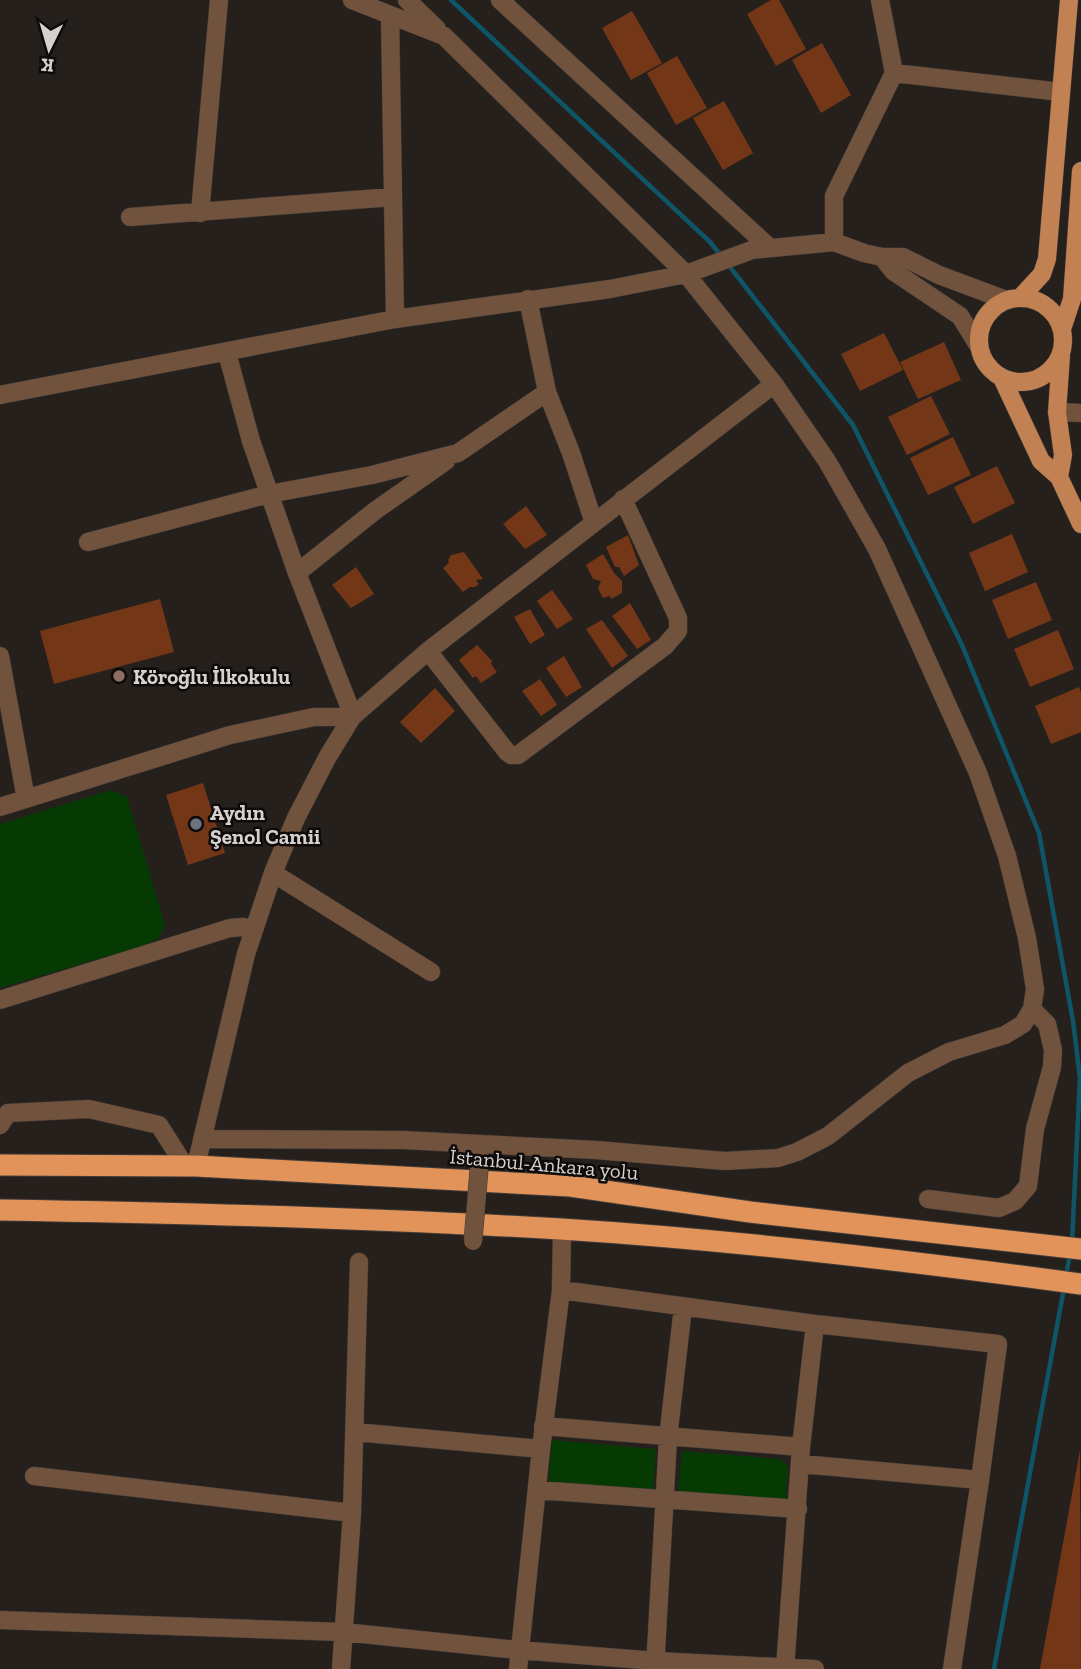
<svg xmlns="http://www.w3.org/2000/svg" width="1081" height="1669" font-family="'Zilla Slab',serif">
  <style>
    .green { fill: #053a03 }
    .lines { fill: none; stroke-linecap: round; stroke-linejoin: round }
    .stream { stroke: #0e5568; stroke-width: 4.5 }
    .building { fill: #733717 }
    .minor-casing { stroke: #423c39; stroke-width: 19 }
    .major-casing { stroke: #423c39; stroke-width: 19 }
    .highway-casing { stroke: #423c39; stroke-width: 23 }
    .minor { stroke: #71523c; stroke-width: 18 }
    .major { stroke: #c28152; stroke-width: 18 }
    .highway { stroke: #e1935a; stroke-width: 21 }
    .minor-bridge-casing { stroke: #423c39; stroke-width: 19; stroke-linecap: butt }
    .minor-bridge { stroke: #71523c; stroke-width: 18 }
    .education-dot { fill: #8d6e63; stroke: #0d0a09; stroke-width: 2.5 }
    .worship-dot { fill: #6b7280; stroke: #0d0a09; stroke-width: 2.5 }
    .labels { text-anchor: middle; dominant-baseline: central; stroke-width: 5; stroke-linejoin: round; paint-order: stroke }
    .poi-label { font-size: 21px; font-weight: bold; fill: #d5d1cf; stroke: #0d0a09; text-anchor: start }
    .street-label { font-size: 21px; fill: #d5d1cf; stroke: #0d0a09 }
  </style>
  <rect width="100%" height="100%" fill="#26201d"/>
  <path class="green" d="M 111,790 L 127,797 L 165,925 L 159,938 L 145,945 L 0,988 L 0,824 Z
    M 552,1440 L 656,1449 L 653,1491 L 549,1483 Z
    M 682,1451 L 780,1459 L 788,1466 L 786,1500 L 678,1492 Z"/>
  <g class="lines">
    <path class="stream" d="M 451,0 L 710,242 L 722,257
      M 727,263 L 853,425 L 962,645 L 1039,833 L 1073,1021 L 1080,1078 L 1072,1242
      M 1066,1276 L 1070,1254
      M 994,1669 L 1064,1288"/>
  </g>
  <path class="building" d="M 771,0 L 779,0 L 806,49 L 776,66 L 747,14 Z
    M 632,11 L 662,63 L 631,80 L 602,28 Z
    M 822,43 L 851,95 L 821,113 L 792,60 Z
    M 677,56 L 707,108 L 676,125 L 647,73 Z
    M 724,101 L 753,153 L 723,170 L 693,118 Z
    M 884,333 L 903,370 L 860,391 L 841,354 Z
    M 944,342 L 961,380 L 918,399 L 900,362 Z
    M 931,396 L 950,434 L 907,455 L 888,417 Z
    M 953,437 L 971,475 L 928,495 L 910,458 Z
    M 997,466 L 1015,503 L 973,524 L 954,487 Z
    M 526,506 L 547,535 L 525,549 L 503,524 Z
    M 1012,534 L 1028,572 L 985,591 L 969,553 Z
    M 628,535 L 639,565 L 624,576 L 619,567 L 615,567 L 606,547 Z
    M 464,552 L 483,579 L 476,580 L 479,584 L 475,587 L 470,587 L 463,592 L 443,568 L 449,563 L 448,560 L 451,555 Z
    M 603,554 L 614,573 L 622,581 L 622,593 L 611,599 L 610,596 L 603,598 L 598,588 L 601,581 L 593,579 L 586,565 Z
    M 356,567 L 374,594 L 351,608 L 332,585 Z
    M 1036,582 L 1052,620 L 1008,639 L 992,600 Z
    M 552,590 L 573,619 L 557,629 L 537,601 Z
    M 160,599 L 174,652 L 54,684 L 40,631 Z
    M 630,603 L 651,640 L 637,649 L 612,616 Z
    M 530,609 L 545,635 L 530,644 L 514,617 Z
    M 602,620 L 628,656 L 612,668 L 586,629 Z
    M 1058,630 L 1074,669 L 1030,687 L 1014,649 Z
    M 477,645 L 492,661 L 491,664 L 497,672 L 481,683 L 476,676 L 473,678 L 459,660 Z
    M 564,656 L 582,687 L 566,697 L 546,668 Z
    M 540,679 L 557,705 L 541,716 L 522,691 Z
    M 1079,687 L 1081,692 L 1081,732 L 1051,744 L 1035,706 Z
    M 435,688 L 455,711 L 421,743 L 400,722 Z
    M 203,783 L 225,853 L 188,865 L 166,795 Z
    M 1080,1450 L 1081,1669 L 1040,1669 Z"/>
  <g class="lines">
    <defs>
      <path id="minor" d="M 407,0 L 437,29
        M 500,0 L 770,248
        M 390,15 L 395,319
        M 894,73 L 1061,92
        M 200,213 L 219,0
        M 130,217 L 393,197
        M 834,242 L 834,196 L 894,73 L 880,0
        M 882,257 L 903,257 L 939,275 L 1006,300
        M 528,299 L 547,392 L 571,453 L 594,523
        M 227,353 L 251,441 L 297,573 L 353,716
        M 0,395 L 395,319 L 610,289 L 686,274 L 752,250 L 834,242 L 864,253 L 882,257 L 893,271 L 960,316 L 978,345
        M 1057,412 L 1081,413
        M 88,542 L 269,494 L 372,475 L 458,453 L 547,392
        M 297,573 L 376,510 L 446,461
        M 428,651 L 507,752 L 511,755 L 518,755 L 665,646 L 678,631 L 678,618 L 623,499
        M 0,656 L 26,799
        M 0,807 L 230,735 L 314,717 L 352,717
        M 273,873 L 431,972
        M 0,1000 L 230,928 L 243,927 L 254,930
        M 0,1125 L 8,1113 L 89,1109 L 159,1125 L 185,1166
        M 202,1139 L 403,1140 L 596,1150 L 725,1161 L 778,1158 L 797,1152 L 828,1136 L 908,1073 L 949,1052 L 1005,1035 L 1023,1024 L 1032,1009 L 1035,989 L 1027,938 L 1007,856 L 978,773 L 877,549 L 827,461 L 774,384 L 686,274 L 444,36 L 352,0
        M 196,1166 L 246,954 L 273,873 L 296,818 L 327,758 L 352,717 L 428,651 L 774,384
        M 928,1199 L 999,1208 L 1015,1201 L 1028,1186 L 1035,1129 L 1052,1067 L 1053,1050 L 1047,1024 L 1032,1009
        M 561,1290 L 562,1229
        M 543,1426 L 801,1447
        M 355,1432 L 541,1449 L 561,1290 L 815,1324 L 998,1344 L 980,1480 L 952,1669
        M 801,1464 L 980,1480
        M 34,1476 L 352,1513
        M 537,1490 L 798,1509
        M 0,1620 L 343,1632 L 518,1650 L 656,1661 L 815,1669
        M 341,1669 L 352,1513 L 359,1262
        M 518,1669 L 541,1449
        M 655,1669 L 668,1438 L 683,1307
        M 785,1669 L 801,1447 L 815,1324"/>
      <path id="major" d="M979 340a42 42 0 1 1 84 0a42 42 0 1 1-84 0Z
        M 1020,298 L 1042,274 L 1047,259 L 1069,0
        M 1062,329 L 1072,299 L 1081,171
        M 1002,378 L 1041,461 L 1059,477 L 1081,524
        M 1059,477 L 1063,455 L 1057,412 L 1061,356"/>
      <path id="highway" d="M 0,1165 L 196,1166 L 570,1186 L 750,1212 L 1081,1249
        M 0,1210 C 187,1213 374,1218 561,1229 C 735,1240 909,1261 1081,1284"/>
    </defs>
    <use href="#minor" class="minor-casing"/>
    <use href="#major" class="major-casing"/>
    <use href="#highway" class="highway-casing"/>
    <use href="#minor" class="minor"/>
    <use href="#major" class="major"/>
    <use href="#highway" class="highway"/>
    <defs>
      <path id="minor-bridge" d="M 473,1241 L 480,1158"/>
    </defs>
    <use href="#minor-bridge" class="minor-bridge-casing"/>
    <use href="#minor-bridge" class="minor-bridge"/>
  </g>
  <circle class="education-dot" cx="119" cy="676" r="7"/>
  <circle class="worship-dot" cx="196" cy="824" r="7"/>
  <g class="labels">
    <g class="poi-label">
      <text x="133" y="676">Köroğlu İlkokulu</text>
      <text x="210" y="812">Aydın<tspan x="210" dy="24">Şenol Camii</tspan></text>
    </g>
    <g class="street-label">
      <text transform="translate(544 1164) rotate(5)">İstanbul-Ankara yolu</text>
    </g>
  </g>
  <g transform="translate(49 49) rotate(185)" stroke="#0d0a09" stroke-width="5" paint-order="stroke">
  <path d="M0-5L12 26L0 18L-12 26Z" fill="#d5d1cf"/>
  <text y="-10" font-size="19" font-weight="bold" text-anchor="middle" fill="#d5d1cf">K</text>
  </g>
</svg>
